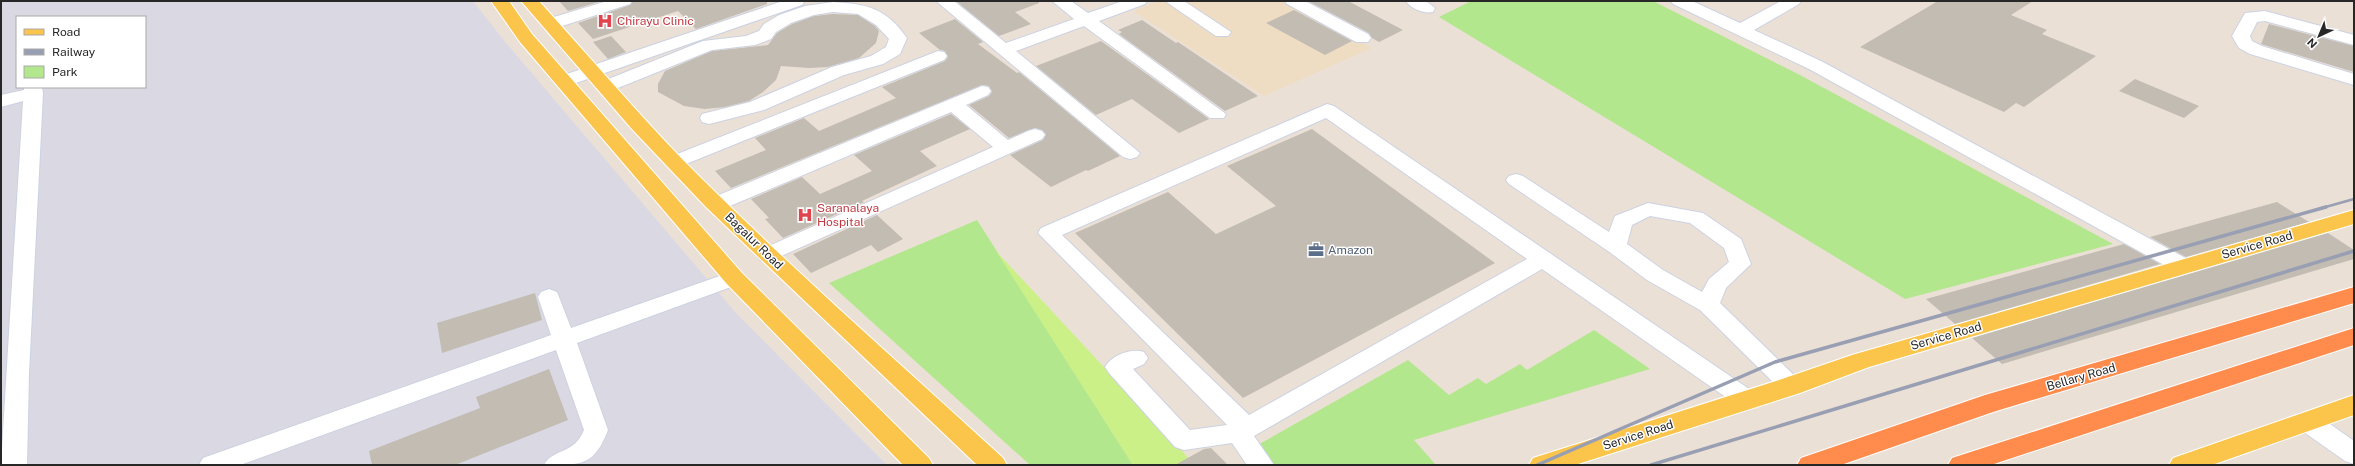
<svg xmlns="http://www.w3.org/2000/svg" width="2355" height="466" font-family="'Public Sans',sans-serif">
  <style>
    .industrial { fill: #dad8e2; fill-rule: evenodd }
    .education { fill: #efddc3 }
    .green { fill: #b3e78d }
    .pitch { fill: #ccf088 }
    .building { fill: #c2bcb3 }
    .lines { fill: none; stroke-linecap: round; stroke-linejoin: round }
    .minor-casing { stroke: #ccd2e2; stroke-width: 2 }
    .major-casing { stroke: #fff; stroke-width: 2 }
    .highway-casing { stroke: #fff; stroke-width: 2 }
    .minor { fill: #fff; fill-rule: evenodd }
    .major { fill: #fbc44b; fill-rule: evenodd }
    .highway { fill: #ff8c4d; fill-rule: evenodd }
    .rail-far1 { stroke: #999fb3; stroke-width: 2.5 }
    .rail { stroke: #999fb3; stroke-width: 3.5 }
    .labels { text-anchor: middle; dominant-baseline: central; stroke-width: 3; stroke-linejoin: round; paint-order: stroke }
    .health-label { font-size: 12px; fill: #be3a42; stroke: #fff; text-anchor: start }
    .street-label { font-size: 12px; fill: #272727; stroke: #fff }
    .service-label { font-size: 12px; fill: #4e5e75; stroke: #fff; text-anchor: start }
  </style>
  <rect width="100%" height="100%" fill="#ebe0d6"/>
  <path class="industrial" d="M 1,1 L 473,1 L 506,43 L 736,313 L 887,465 L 1,465 ZM 17,17 L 145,17 L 145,87 L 17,87 Z"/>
  <path class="education" d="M 1159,1 L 1282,1 L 1372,48 L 1264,96 L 1133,11 Z"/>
  <path class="green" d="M 1471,1 L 1653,1 L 1798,74 L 2113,244 L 1905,299 L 1439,17 Z
    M 977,220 L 1133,465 L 1030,465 L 829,283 Z
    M 1594,330 L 1650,369 L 1414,440 L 1436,465 L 1275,465 L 1256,446 L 1408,360 L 1449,395 L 1478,378 L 1486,384 L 1520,364 L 1527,370 Z"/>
  <path class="pitch" d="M 996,251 L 1195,465 L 1133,465 Z"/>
  <path class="building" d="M 559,1 L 602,1 L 568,11 Z
    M 633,1 L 767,1 L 767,4 L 696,29 L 678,11 L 593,39 L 578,23 L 630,5 Z
    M 956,1 L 1039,1 L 1039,3 L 1015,12 L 1031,24 L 999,36 Z
    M 1313,1 L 1348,1 L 1403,30 L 1379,42 L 1372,38 L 1369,33 L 1310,2 Z
    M 1938,1 L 2033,1 L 2011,15 L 2047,30 L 2042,34 L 2096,56 L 2024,107 L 2016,103 L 2004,112 L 1860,47 Z
    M 1294,10 L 1352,41 L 1325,55 L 1266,23 Z
    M 833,14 L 858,15 L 875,26 L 879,31 L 876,43 L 859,58 L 828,67 L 809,68 L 781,66 L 776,80 L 763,92 L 749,101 L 725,107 L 705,109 L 684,106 L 658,92 L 658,84 L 665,71 L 712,51 L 768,45 L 777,33 L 792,24 L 814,16 Z
    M 955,19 L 983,42 L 978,44 L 1017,73 L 1019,72 L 1120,156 L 1088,171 L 1086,170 L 1051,187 L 1010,155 L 1043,140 L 1046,134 L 1042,130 L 1035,128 L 1009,138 L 969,105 L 989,96 L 992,92 L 989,86 L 982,85 L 731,188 L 715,171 L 766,150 L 755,138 L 804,118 L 819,131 L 896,98 L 882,87 L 945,61 L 948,57 L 945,51 L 940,50 L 919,33 Z
    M 1142,20 L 1176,43 L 1178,42 L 1258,96 L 1225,111 L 1119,34 L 1122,32 L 1118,30 Z
    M 2269,24 L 2354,46 L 2354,72 L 2261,44 Z
    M 611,36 L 626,52 L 608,59 L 593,42 Z
    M 1101,41 L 1209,119 L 1179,133 L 1132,99 L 1096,115 L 1036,66 Z
    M 2135,79 L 2199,106 L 2184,118 L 2119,91 Z
    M 951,114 L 970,129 L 920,151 L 937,166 L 862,201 L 864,202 L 783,238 L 765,219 L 769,218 L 751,199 L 802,177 L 820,194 L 872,171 L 854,155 Z
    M 1312,129 L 1495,263 L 1243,398 L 1075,233 L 1168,192 L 1216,234 L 1276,206 L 1227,166 Z
    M 2277,202 L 2309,222 L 2186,257 L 2150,237 Z
    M 877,215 L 903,239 L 878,252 L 871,245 L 811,273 L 793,254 Z
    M 2328,233 L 2354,250 L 2354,259 L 2002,364 L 1972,338 Z
    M 2124,244 L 2160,264 L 1955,324 L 1926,299 Z
    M 535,293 L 542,320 L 442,353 L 437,323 Z
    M 549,369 L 568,420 L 455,465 L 372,465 L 369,451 L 480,408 L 476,397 Z
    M 1211,448 L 1228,465 L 1175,465 L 1204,449 Z"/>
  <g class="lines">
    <defs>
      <path id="minor" d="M 607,1 L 632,1 L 630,4 L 556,28 L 544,28 L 542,24 L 544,20 Z
        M 783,1 L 804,2 L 802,5 L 570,85 L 558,85 L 555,81 L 558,77 Z
        M 936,1 L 954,1 L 1006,43 L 1074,19 L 1052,1 L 1071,1 L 1088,13 L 1123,1 L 1147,1 L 1145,4 L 1099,21 L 1226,114 L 1224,118 L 1210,118 L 1084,26 L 1016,51 L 1140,153 L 1137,157 L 1130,159 L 1123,157 Z
        M 1165,1 L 1184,1 L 1231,32 L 1228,36 L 1216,36 Z
        M 1285,1 L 1305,1 L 1368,34 L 1371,38 L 1368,42 L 1356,42 L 1287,4 Z
        M 1406,1 L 1426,1 L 1435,8 L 1433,12 C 1424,14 1411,9 1406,1 Z
        M 1671,1 L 1692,1 L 1740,23 L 1781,1 L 1801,1 L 1799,4 L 1754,30 L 1821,61 L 2191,261 L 2194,266 L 2191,271 L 2183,273 L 2175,271 L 1809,69 L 1673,4 Z
        M 833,2 C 867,4 886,8 907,38 L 900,54 L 883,64 L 844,75 L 764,110 L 709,124 L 702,122 L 700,118 L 702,114 L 750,102 L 832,67 L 871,56 L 886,47 L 889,39 L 876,25 L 858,14 L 833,12 L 814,15 L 791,23 L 776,32 L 771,39 L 755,45 L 712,50 L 613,90 L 601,90 L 598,86 L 601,82 L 703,41 L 746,36 L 759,31 L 764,24 L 779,15 L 805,6 Z
        M 2265,11 L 2354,35 L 2354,45 L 2265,21 L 2257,22 L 2250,36 L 2252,41 L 2262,46 L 2354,74 L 2354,85 L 2250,54 L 2239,48 L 2232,36 L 2245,13 Z
        M 938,51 L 944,52 L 947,56 L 944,60 L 681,166 L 674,168 L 667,166 L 664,162 L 667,158 Z
        M 982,86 L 988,87 L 991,91 L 988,95 L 966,105 L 1008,140 L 1028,131 L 1035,129 L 1042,131 L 1045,135 L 1042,139 L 768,262 L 760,260 L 757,255 L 760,250 L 993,147 L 951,112 L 723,209 L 716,210 L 709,209 L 706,204 L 709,199 Z
        M 24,87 L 42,87 L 43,93 L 29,374 L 27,465 L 1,465 L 23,101 L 1,107 L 1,95 L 24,90 Z
        M 1327,104 L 1334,106 L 1755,393 L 1758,399 L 1755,405 L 1746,408 L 1737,405 L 1542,269 L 1254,436 L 1274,465 L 1247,465 L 1232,443 L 1184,450 L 1175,447 L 1109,373 L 1105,367 C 1112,355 1131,348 1144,352 L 1148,358 L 1144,364 L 1133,369 L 1190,430 L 1227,425 L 1038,233 L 1041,228 ZM 1326,118 L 1527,259 L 1249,415 L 1062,235 Z
        M 1516,174 L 1523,176 L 1609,232 L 1615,216 L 1648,203 L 1703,213 L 1741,239 L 1751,264 L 1726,288 L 1720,303 L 1799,380 L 1803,386 L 1799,392 L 1791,395 L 1783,392 L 1700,310 L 1647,280 L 1608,251 L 1509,184 L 1506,180 L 1509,176 ZM 1650,216 L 1690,223 L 1724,248 L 1729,262 L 1709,279 L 1702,292 L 1663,270 L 1627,244 L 1632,225 Z
        M 734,271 L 742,273 L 745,278 L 742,283 L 577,343 L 608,430 C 594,466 582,465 544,465 C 553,448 574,455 584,430 L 556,350 L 240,465 L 199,465 L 203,458 L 551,335 L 538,297 L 541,292 L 549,289 L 557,292 L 571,328 Z
        M 2307,412 L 2316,414 L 2354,441 L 2354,464 L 2345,461 L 2298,428 L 2295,421 L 2298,414 Z"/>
      <path id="major" d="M 491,1 L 509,1 L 532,34 L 742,273 L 929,458 L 933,465 L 903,465 L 726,283 L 520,42 Z
        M 521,1 L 539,1 C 587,54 633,108 682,159 C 785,263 895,359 1003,458 L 1007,465 L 977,465 L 706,207 L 631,128 Z
        M 2354,210 L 2354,224 L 1869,367 L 1800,393 L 1575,465 L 1529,465 L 1533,458 L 1782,379 L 1852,355 Z
        M 2354,395 L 2354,415 L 2212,465 L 2169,465 L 2173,458 Z"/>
      <path id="highway" d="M 2354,287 L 2354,303 L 1993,412 L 1841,465 L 1797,465 L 1801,458 L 1985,395 Z
        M 2354,328 L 2354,345 L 1991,465 L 1948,465 L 1952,458 Z"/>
    </defs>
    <use href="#minor" class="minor-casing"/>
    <use href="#major" class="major-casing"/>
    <use href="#highway" class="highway-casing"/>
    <use href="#minor" class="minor"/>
    <use href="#major" class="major"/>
    <use href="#highway" class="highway"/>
    <path class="rail-far1" d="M 2322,208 L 2354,199"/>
    <path class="rail" d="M 1537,465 L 1775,362 L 2326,207
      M 1651,465 L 2354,251"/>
  </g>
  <defs>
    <symbol id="hospital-bare" viewBox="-9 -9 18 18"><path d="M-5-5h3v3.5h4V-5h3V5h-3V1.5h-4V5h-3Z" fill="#e0444e" stroke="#fff" stroke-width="2.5" paint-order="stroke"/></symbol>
    <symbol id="office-bare" viewBox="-9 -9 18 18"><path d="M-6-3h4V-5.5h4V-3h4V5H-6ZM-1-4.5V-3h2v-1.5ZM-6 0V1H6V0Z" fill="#5c6f8a" stroke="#fff" stroke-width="2.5" paint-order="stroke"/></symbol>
  </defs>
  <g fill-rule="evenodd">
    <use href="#hospital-bare" x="594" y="10" width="22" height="22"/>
    <use href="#hospital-bare" x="794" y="204" width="22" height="22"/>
    <use href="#office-bare" x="1305" y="239" width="22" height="22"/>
  </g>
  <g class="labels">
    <g class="health-label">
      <text x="617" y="21">Chirayu Clinic</text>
      <text x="817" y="208">Saranalaya<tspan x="817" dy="14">Hospital</tspan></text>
    </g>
    <g class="street-label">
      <text transform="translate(754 241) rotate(44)">Bagalur Road</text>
      <text transform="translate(2257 245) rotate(-16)">Service Road</text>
      <text transform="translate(1946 336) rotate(-16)">Service Road</text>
      <text transform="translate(2081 377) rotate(-16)">Bellary Road</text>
      <text transform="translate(1638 435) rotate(-18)">Service Road</text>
    </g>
    <g class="service-label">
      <text x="1328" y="250">Amazon</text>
    </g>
  </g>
  <rect width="2355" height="466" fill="none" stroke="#272727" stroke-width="4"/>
  <rect x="16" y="16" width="130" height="72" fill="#ffffff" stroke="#a9a9a9"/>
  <rect x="24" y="29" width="20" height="6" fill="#fbc44b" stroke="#a9a9a9"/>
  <text x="52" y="36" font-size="12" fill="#272727">Road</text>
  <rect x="24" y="49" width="20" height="6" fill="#999fb3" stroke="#a9a9a9"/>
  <text x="52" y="56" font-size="12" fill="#272727">Railway</text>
  <rect x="24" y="66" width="20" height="12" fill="#b3e78d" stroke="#a9a9a9"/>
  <text x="52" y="76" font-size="12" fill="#272727">Park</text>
  <g transform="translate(2319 36) rotate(224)" stroke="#ffffff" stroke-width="3" paint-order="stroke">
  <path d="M0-3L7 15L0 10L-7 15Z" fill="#272727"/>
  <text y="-6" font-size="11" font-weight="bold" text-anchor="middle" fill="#272727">N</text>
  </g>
</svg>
